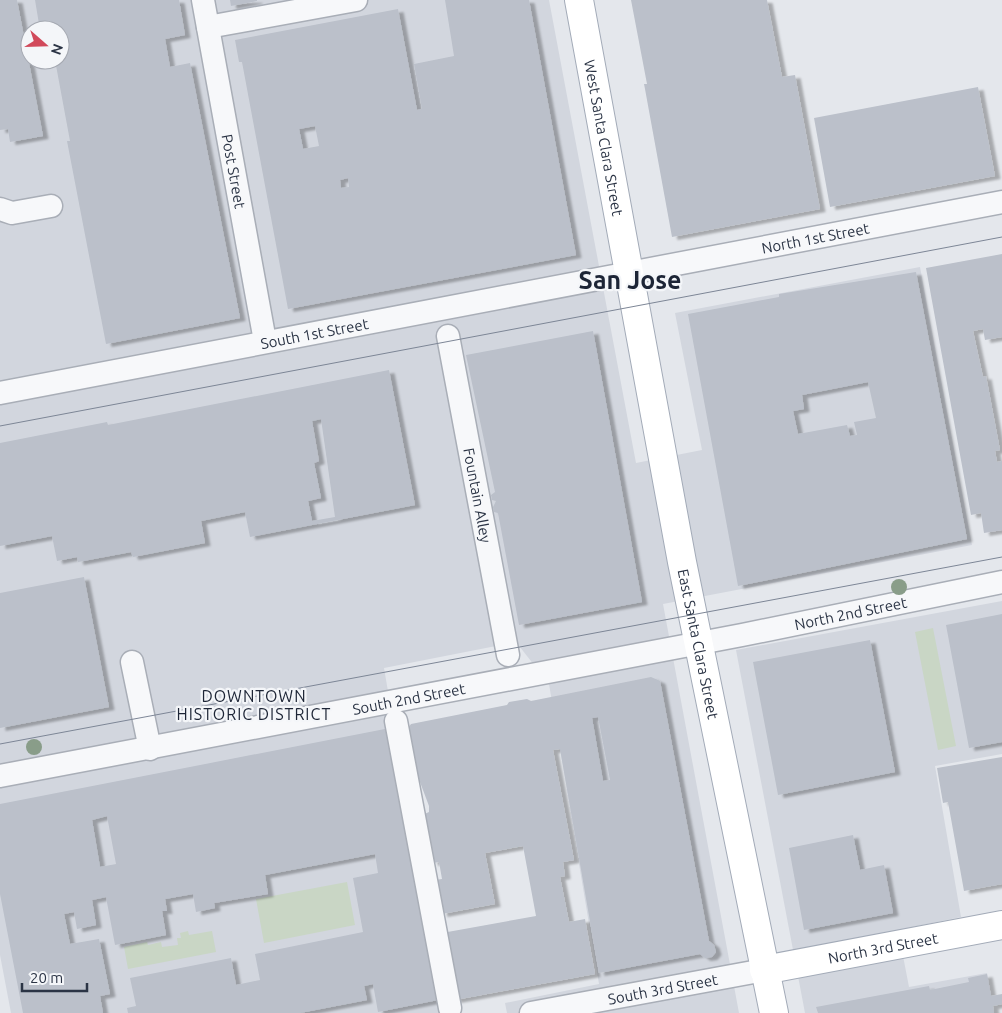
<svg xmlns="http://www.w3.org/2000/svg" width="1002" height="1013" font-family="Ubuntu,sans-serif">
  <style>
    .built { fill: #d2d6de; fill-rule: evenodd }
    .green { fill: #c9d6c5 }
    .building { fill: #bbc0ca; fill-rule: evenodd; filter: url(#shadow) }
    .lines { fill: none; stroke-linecap: round; stroke-linejoin: round }
    .minor-casing { stroke: #a9aeb7; stroke-width: 25 }
    .major-casing { stroke: #a3abb8; stroke-width: 30 }
    .minor { stroke: #f7f8fa; stroke-width: 22 }
    .major { stroke: #fff; stroke-width: 28 }
    .tram { stroke: #7d8696; stroke-width: 1 }
    .tree { fill: #899d89 }
    .labels { text-anchor: middle; dominant-baseline: central; stroke-width: 4.5; stroke-linejoin: round; paint-order: stroke }
    .street-label { font-size: 15px; fill: #2b3445; stroke: #f4f6f9 }
    .neighbourhood-label { font-size: 16px; letter-spacing: 1px; fill: #1d2536; stroke: #f4f6f9 }
    .town-label { font-size: 25px; font-weight: bold; fill: #1d2536; stroke: #f4f6f9 }
  </style>
  <defs>
    <filter id="shadow"><feDropShadow dx="5.5" dy="3" stdDeviation="1" flood-color="#0004"/></filter>
  </defs>
  <rect width="100%" height="100%" fill="#e4e7ec"/>
  <path class="built" d="M 0,0 L 549,0 L 636,463 L 702,450 L 675,313 L 920,267 L 972,545 L 663,604 L 739,1013 L 507,1013 L 505,1003 L 599,984 L 549,684 L 516,642 L 384,668 L 443,1013 L 11,1013 L 0,955 ZM 30,30 L 60,30 L 60,60 L 30,60 Z
    M 1002,601 L 1002,754 L 935,766 L 961,917 L 898,930 L 909,987 L 987,973 L 994,1013 L 805,1013 L 736,650 Z"/>
  <path class="green" d="M 933,628 L 956,746 L 938,750 L 915,632 Z
    M 347,882 L 355,925 L 264,943 L 256,899 Z
    M 188,931 L 189,935 L 212,931 L 216,952 L 128,969 L 124,947 L 147,942 L 148,945 L 161,942 L 162,947 L 178,945 L 177,938 L 181,938 L 180,933 Z"/>
  <path class="building" d="M 0,0 L 17,0 L 43,136 L 10,142 L 8,129 L 0,130 Z
    M 35,0 L 179,0 L 185,35 L 165,39 L 170,67 L 190,63 L 240,318 L 106,344 L 67,141 L 70,141 L 55,60 L 60,60 L 60,30 L 40,30 Z
    M 230,0 L 257,0 L 257,1 L 231,6 Z
    M 445,0 L 529,0 L 576,255 L 288,309 L 242,62 L 239,62 L 235,40 L 398,9 L 417,110 L 422,109 L 414,64 L 454,56 ZM 315,126 L 319,146 L 303,149 L 299,129 ZM 348,178 L 349,187 L 341,188 L 340,180 Z
    M 631,0 L 767,0 L 782,77 L 795,75 L 820,209 L 672,237 L 645,89 L 644,84 L 647,84 Z
    M 978,87 L 995,176 L 830,207 L 814,118 Z
    M 1002,254 L 1002,337 L 985,340 L 983,329 L 973,331 L 983,377 L 986,376 L 1000,450 L 995,451 L 997,462 L 1002,461 L 1002,530 L 984,533 L 981,513 L 971,515 L 926,268 Z
    M 916,272 L 967,539 L 738,586 L 688,314 L 779,297 L 779,294 ZM 868,382 L 876,418 L 854,422 L 857,435 L 850,436 L 847,425 L 798,434 L 793,411 L 804,409 L 802,395 Z
    M 593,331 L 642,602 L 519,625 L 498,513 L 494,512 L 493,507 L 496,501 L 492,500 L 491,495 L 495,492 L 466,355 Z
    M 389,370 L 415,505 L 250,537 L 245,512 L 201,521 L 205,543 L 133,557 L 131,552 L 78,562 L 77,557 L 57,561 L 52,536 L 0,546 L 0,443 L 107,422 L 108,425 ZM 321,419 L 335,517 L 312,521 L 308,501 L 321,498 L 314,463 L 319,461 L 312,421 Z
    M 84,577 L 109,707 L 0,728 L 0,593 Z
    M 1002,614 L 1002,742 L 969,748 L 946,625 Z
    M 870,640 L 895,772 L 778,795 L 753,662 Z
    M 651,677 L 660,681 L 709,941 L 714,945 L 716,952 L 712,957 L 705,958 L 700,954 L 599,973 L 560,749 L 553,750 L 574,860 L 563,862 L 565,876 L 560,877 L 569,922 L 585,919 L 595,974 L 455,1000 L 442,933 L 536,916 L 523,846 L 485,853 L 495,904 L 442,914 L 435,880 L 442,879 L 439,862 L 433,863 L 420,816 L 429,812 L 429,806 L 405,742 L 406,731 L 411,724 L 507,705 L 509,702 L 527,699 L 531,701 ZM 598,717 L 610,780 L 603,781 L 592,718 Z
    M 390,728 L 438,1000 L 378,1012 L 373,984 L 364,986 L 367,1000 L 300,1013 L 128,1013 L 127,1008 L 136,1006 L 130,978 L 231,958 L 236,985 L 260,980 L 255,954 L 363,932 L 353,878 L 378,873 L 375,854 L 265,875 L 268,894 L 214,903 L 215,908 L 196,912 L 193,894 L 165,899 L 167,911 L 162,911 L 166,935 L 115,945 L 106,897 L 92,900 L 96,925 L 77,929 L 74,912 L 64,914 L 70,944 L 99,939 L 110,994 L 100,996 L 103,1013 L 23,1013 L 0,894 L 0,804 ZM 107,816 L 116,864 L 100,867 L 92,820 Z
    M 1002,757 L 1002,884 L 964,891 L 948,802 L 943,803 L 937,768 Z
    M 853,835 L 860,870 L 884,865 L 893,913 L 804,930 L 789,848 Z
    M 987,974 L 991,996 L 1002,994 L 1002,1004 L 993,1006 L 994,1013 L 818,1013 L 816,1007 L 929,986 L 930,990 L 969,982 L 968,978 Z"/>
  <g class="lines">
    <defs>
      <g id="minor">
        <path id="s1" d="M 203,0 L 265,341"/>
        <path d="M 208,27 L 356,0"/>
        <path d="M 0,209 L 12,213 L 51,206"/>
        <path id="s2" d="M 448,336 L 508,655"/>
        <path id="s3" d="M 0,393 L 1002,202"/>
        <path d="M 132,662 L 150,749"/>
        <path d="M 396,721 L 450,1008"/>
        <path id="s4" d="M 0,776 L 742,635 L 1002,582"/>
        <path id="s5" d="M 531,1013 L 764,970"/>
      </g>
      <g id="major">
        <path id="s6" d="M 579,0 L 682,562 L 774,1013"/>
        <path id="s7" d="M 764,970 L 1002,925"/>
      </g>
    </defs>
    <use href="#minor" class="minor-casing"/>
    <use href="#major" class="major-casing"/>
    <use href="#minor" class="minor"/>
    <use href="#major" class="major"/>
    <path class="tram" d="M 0,426 L 1002,237
      M 0,744 L 1002,557"/>
  </g>
  <g class="tree">
    <circle cx="899" cy="587" r="8"/>
    <circle cx="34" cy="747" r="8"/>
  </g>
  <g class="labels">
    <g class="street-label">
      <text stroke="none"><textPath href="#s6" startOffset="140">West Santa Clara Street</textPath></text>
      <text stroke="none"><textPath href="#s1" startOffset="174">Post Street</textPath></text>
      <text stroke="none"><textPath href="#s3" startOffset="830">North 1st Street</textPath></text>
      <text stroke="none"><textPath href="#s3" startOffset="320">South 1st Street</textPath></text>
      <text stroke="none"><textPath href="#s2" startOffset="162">Fountain Alley</textPath></text>
      <text stroke="none"><textPath href="#s4" startOffset="866">North 2nd Street</textPath></text>
      <text stroke="none"><textPath href="#s6" startOffset="655">East Santa Clara Street</textPath></text>
      <text stroke="none"><textPath href="#s4" startOffset="416">South 2nd Street</textPath></text>
      <text stroke="none"><textPath href="#s7" startOffset="121">North 3rd Street</textPath></text>
      <text stroke="none"><textPath href="#s5" startOffset="134">South 3rd Street</textPath></text>
    </g>
    <g class="neighbourhood-label">
      <text x="254" y="696">DOWNTOWN<tspan x="254" dy="18">HISTORIC DISTRICT</tspan></text>
    </g>
    <g class="town-label">
      <text x="630" y="280">San Jose</text>
    </g>
  </g>
  <g transform="translate(45 45) rotate(110)"><circle r="24" fill="#f4f6f9" stroke="#a4a8b1"/>
  <path d="M0-4L9 19L0 12L-9 19Z" fill="#d1495b"/>
  <text y="-8" font-size="14" font-weight="bold" text-anchor="middle" fill="#2b3445">N</text>
  </g>
  <path d="M22 983v8h65v-8" fill="none" stroke="#2b3445" stroke-width="2.5"/>
  <text x="30" y="983" font-size="15" fill="#2b3445" stroke="#f4f6f9" stroke-width="4" paint-order="stroke">20 m</text>
</svg>
